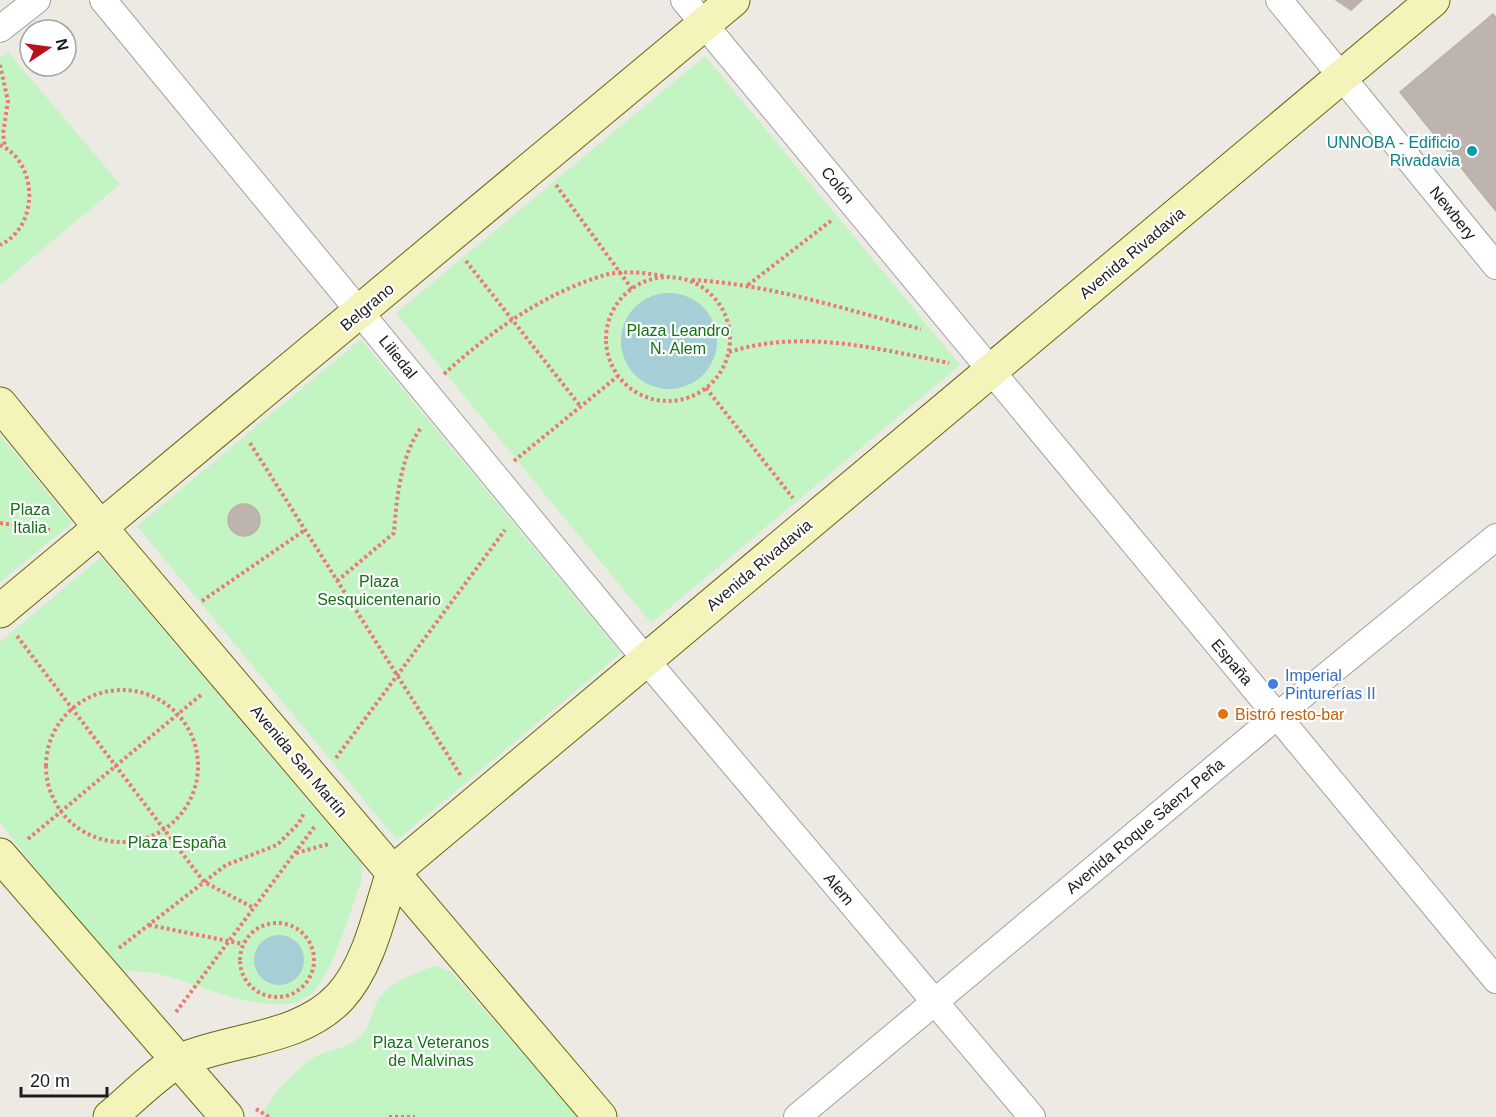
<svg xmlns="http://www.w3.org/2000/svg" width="1496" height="1117" font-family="Helvetica,sans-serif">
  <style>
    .park { fill: #c2f4c4 }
    .water { fill: #a6ced7 }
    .building { fill: #bdb4b0; stroke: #bdafa6; stroke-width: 1.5 }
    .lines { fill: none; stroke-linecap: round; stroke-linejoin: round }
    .street-casing { stroke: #a0a0a0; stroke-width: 28 }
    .secondary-casing { stroke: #63680e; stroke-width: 35 }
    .path { stroke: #ed7973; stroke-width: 4; stroke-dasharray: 3 3; stroke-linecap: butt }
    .street { stroke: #fff; stroke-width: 26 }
    .secondary { stroke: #f3f3ba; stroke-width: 33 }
    .culture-dot { fill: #0f9aa8; stroke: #fff; stroke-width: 2 }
    .shop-dot { fill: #3f7fe0; stroke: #fff; stroke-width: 2 }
    .food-dot { fill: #e8710a; stroke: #fff; stroke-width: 2 }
    .labels { text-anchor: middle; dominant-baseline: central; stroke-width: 4.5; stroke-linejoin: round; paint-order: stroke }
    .culture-label { font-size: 16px; fill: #0d838f; stroke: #fff; text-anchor: end }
    .street-label { font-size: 16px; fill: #1c1c1c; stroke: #fff }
    .park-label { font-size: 16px; fill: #157017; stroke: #fff }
    .shop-label { font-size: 16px; fill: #366cbe; stroke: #fff; text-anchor: start }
    .food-label { font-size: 16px; fill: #c56008; stroke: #fff; text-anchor: start }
  </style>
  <rect width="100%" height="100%" fill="#ede9e3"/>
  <path class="park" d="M 8,52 L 120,184 L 0,285 L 0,58 Z
    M 705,56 L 960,365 L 651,623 L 396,313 Z
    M 361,339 L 621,653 L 397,840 L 137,526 Z
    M 0,435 L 72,523 L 0,582 Z
    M 101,557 L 362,864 L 362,880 C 350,910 335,966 315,990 C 285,1027 196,982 159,974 C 143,970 129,973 114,968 L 0,823 L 0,642 Z
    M 435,966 L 450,971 L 578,1117 L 264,1117 C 263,1101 299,1067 313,1058 C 325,1050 344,1050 359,1038 C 371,1027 370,1015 377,1002 C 388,982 415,973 435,966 Z"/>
  <path class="water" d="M621 341a48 48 0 1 1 96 0a48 48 0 1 1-96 0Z
    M254 960a25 25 0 1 1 50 0a25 25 0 1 1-50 0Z"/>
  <path class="building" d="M 1336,0 L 1362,0 L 1351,10 Z
    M 1493,14 L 1496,18 L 1496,211 L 1400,92 Z
    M228 520a16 16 0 1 1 32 0a16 16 0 1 1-32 0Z"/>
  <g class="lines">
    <defs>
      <path id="street" d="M 103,0 L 646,660 L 1032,1117
        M 684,0 L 1496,980
        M 1279,0 L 1496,266
        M 0,29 L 37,0
        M 797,1117 L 1277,716 L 1496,537"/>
      <path id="secondary" d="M 0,404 L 100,527 L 600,1117
        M 0,611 L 733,0
        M 0,855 L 227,1117
        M 110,1117 C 128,1102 162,1068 181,1060 C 233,1038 300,1040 340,997 C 369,966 380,911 393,872 L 1433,0"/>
    </defs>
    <use href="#street" class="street-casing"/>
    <use href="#secondary" class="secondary-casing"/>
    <path class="path" d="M 0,65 L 8,101 L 3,134 L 5,147
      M 0,145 C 39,163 39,227 0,245
      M 556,185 L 632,289
      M 466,261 L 581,407
      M606 339a62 62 0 1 1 124 0a62 62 0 1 1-124 0Z
      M 692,280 C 770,284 846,310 921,329
      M 748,285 L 832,220
      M 729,352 C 802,329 876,348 949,363
      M 444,374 C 490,332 544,293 605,275 C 623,270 646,273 664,276
      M 706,388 L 793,498
      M 250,443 L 461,776
      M 514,461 L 618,376
      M 0,523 L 50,530
      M 337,581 L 394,533 C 396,501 401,454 421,428
      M 202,601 L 305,530
      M 17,636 L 204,882 L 254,908
      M46 766a76 76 0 1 1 152 0a76 76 0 1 1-152 0Z
      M 336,758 L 505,530
      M 28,839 L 202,694
      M 296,853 L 329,844
      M240 960a37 37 0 1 1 74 0a37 37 0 1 1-74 0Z
      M 149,925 L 243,944
      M 119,948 L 226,865 L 277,845 L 299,823 L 304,813
      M 176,1012 L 315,826
      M 256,1109 L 269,1117
      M 389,1117 L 415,1117"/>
    <use href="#street" class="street"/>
    <use href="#secondary" class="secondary"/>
  </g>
  <circle class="culture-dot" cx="1472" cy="151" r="6"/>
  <circle class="shop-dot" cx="1273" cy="684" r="6"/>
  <circle class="food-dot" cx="1223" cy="714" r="6"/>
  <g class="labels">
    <g class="culture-label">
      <text x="1460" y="142">UNNOBA - Edificio<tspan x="1460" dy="18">Rivadavia</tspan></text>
    </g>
    <g class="street-label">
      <text transform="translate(838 185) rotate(50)">Colón</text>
      <text transform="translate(1453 213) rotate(51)">Newbery</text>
      <text transform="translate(1132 253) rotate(-40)">Avenida Rivadavia</text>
      <text transform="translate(367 307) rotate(-40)">Belgrano</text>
      <text transform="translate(398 357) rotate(51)">Liliedal</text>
      <text transform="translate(759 565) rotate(-40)">Avenida Rivadavia</text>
      <text transform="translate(1232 662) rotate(50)">España</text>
      <text transform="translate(299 761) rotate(50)">Avenida San Martín</text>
      <text transform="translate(1145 826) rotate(-40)">Avenida Roque Sáenz Peña</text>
      <text transform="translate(839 889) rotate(50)">Alem</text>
    </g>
    <g class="park-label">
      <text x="678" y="330">Plaza Leandro<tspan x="678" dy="18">N. Alem</tspan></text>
      <text x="30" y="509">Plaza<tspan x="30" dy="18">Italia</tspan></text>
      <text x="379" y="581">Plaza<tspan x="379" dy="18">Sesquicentenario</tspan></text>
      <text x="177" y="842">Plaza España</text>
      <text x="431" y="1042">Plaza Veteranos<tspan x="431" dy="18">de Malvinas</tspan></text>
    </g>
    <g class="shop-label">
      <text x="1285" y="675">Imperial<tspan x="1285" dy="18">Pinturerías II</tspan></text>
    </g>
    <g class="food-label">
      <text x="1235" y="714">Bistró resto-bar</text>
    </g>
  </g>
  <g transform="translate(48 48) rotate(77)"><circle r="28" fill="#ffffff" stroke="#a4a4a4" stroke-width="1.5"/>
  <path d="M0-4.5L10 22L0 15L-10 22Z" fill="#b7111a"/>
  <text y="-9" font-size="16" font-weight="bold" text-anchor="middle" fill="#1c1c1c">N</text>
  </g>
  <path d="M21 1087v9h86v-9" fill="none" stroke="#1c1c1c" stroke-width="3"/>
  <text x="30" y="1087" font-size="18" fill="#1c1c1c" stroke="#ffffff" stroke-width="4.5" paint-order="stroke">20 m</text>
</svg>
